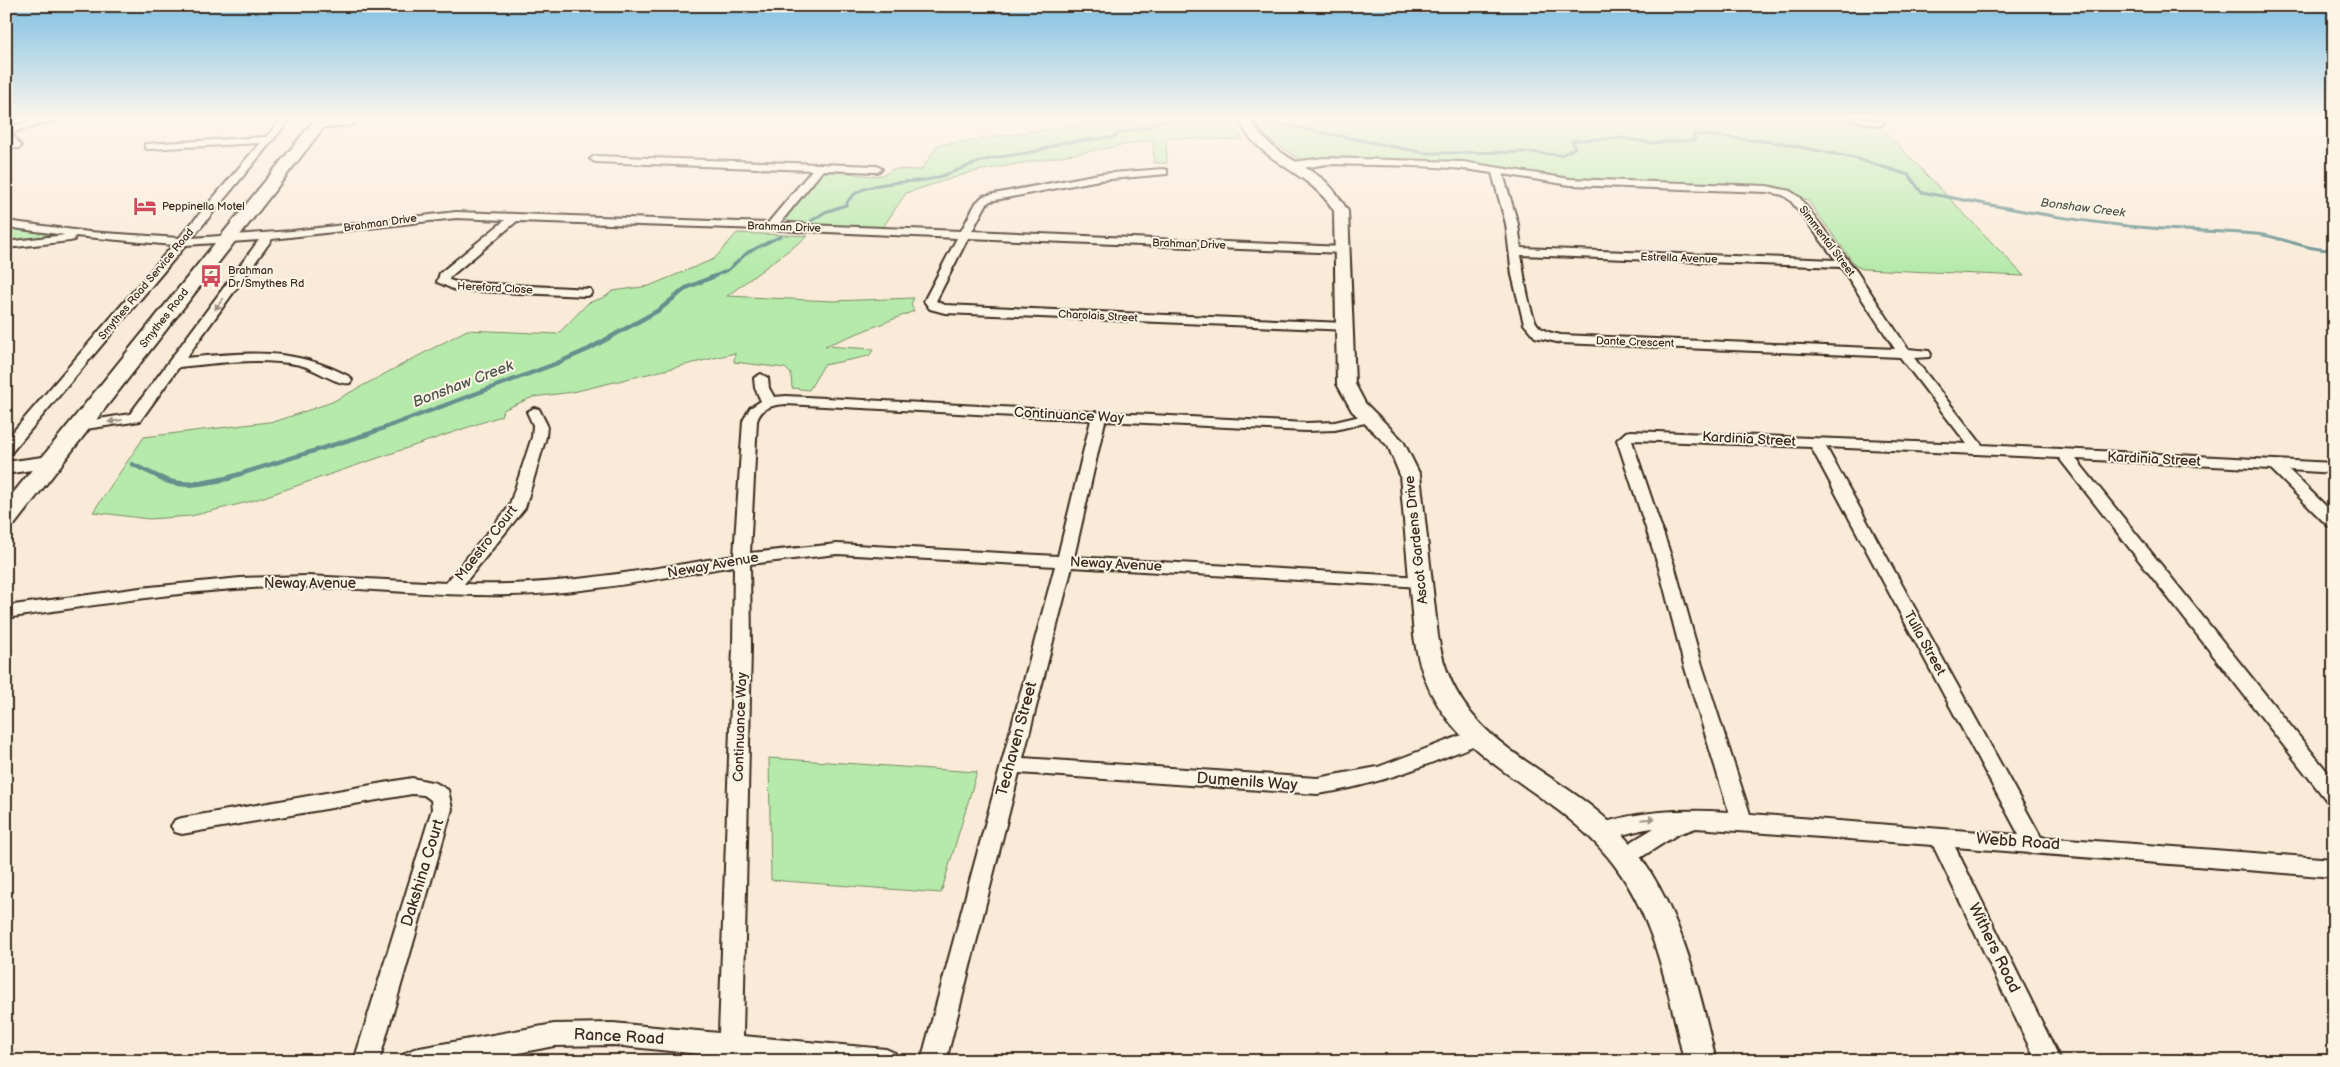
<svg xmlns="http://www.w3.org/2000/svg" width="2340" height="1067" font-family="'Balsamiq Sans',sans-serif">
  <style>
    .green { fill: #b6eaab; stroke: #788a64 }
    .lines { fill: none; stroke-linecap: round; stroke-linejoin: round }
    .stream-far2 { stroke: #668f8e; stroke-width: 3 }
    .stream-far1 { stroke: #668f8e; stroke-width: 4.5 }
    .stream { stroke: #668f8e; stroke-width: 5.5 }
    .minor-casing { stroke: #3b2a1e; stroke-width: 4 }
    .tertiary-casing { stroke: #3b2a1e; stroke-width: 4 }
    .primary-casing { stroke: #3b2a1e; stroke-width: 4 }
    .minor { fill: #fcf5e5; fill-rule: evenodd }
    .tertiary { fill: #fcf5e5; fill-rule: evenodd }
    .primary { fill: #fcf5e5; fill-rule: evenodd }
    .oneway { fill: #9c9082 }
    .labels { text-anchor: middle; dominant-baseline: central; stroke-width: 4; stroke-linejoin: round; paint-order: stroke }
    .far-poi-label { font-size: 11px; fill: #3b2a1e; stroke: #fcf5e5; text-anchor: start }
    .far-street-label { font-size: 11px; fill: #3b2a1e; stroke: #fcf5e5 }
    .far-water-label { font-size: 12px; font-style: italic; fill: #4d544d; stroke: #fcf5e5 }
    .street-label { font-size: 14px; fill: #3b2a1e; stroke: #fcf5e5 }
    .water-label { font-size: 15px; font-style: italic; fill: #4d544d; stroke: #fcf5e5 }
    .near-street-label { font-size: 16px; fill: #3b2a1e; stroke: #fcf5e5 }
  </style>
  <rect width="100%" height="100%" fill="#faebd8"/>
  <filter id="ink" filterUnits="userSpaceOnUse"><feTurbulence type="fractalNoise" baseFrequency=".02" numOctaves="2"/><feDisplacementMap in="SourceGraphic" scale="10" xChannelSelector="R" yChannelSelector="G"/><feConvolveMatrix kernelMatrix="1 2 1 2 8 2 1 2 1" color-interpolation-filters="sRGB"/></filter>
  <g filter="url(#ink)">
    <path class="green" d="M 1128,118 L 1236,118 L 1238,126 L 1236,128 L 1244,140 L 1166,138 L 1167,163 L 1154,163 L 1153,140 L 972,172 L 906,193 L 883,227 L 793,224 L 785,219 L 823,173 C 843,167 879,185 892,169 L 921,170 L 938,145 Z
      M 1253,118 L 1831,118 L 1881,127 L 2024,276 L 1863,269 L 1856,266 L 1808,201 L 1793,192 L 1775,188 L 1570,179 L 1468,162 L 1299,159 L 1264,136 Z
      M 6,226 L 70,235 L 6,243 Z
      M 737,233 L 808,236 L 727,296 L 833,301 L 914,298 L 911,304 L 914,311 L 825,346 L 874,349 L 869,356 L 824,365 L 809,390 L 792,388 L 791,374 L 785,368 L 734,362 L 735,353 L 573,392 L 533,397 L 503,410 L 501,416 L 252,501 L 191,516 L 149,519 L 93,512 L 144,437 L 277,421 L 332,402 L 467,330 L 558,334 L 588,303 L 605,297 L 613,291 L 649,286 L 714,259 Z
      M 769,758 L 977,772 L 941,893 L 771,880 Z"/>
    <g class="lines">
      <path class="stream-far2" d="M 1264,121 L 1425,153 L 1524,152 L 1561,155 L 1575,148 L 1572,141 L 1578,140 L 1622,138 L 1652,143 L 1695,140 L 1694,134 L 1781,143 L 1854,158 L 1909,175 L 1921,192 C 1997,206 2073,222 2150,228 C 2186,231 2221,231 2256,234 C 2284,237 2304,250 2334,250
        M 1050,147 L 1060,143 L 1113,137 L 1122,132 L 1149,127 L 1160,121 L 1225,119
        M 811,221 L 825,212 L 846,205 C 856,179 908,184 931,179 C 953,174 972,162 994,158 C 1013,154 1027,155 1047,148
        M 712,277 L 728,270 L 748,252 L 781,236"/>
      <path class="stream-far1" d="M 132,464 L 163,479
        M 224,479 L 368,434 L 555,364 L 589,349 L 659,310 L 686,288 L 715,276"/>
      <path class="stream" d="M 160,478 C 183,489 205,483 229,478"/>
      <defs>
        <path id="minor" d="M 44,118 L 61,118 L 11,133 L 21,146 L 19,148 L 13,148 L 6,140 L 6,128 Z
          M 282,118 L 291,118 L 192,238 L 292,231 L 456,212 L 768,223 L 812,170 L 595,162 L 590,159 L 595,156 L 877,166 L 882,169 L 877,172 L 823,170 L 780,223 L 793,225 L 795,227 L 789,230 L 517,221 L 450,277 L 449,280 L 456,282 L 590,289 L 592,292 L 590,295 L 586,296 L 455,290 L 437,282 L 440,273 L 505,220 L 456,218 L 272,239 L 186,358 C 246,352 295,347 350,377 L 352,380 L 350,383 C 338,386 314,368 300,365 C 260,357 219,363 179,367 L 140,421 L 79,430 L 74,429 L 72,426 L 74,423 L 130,414 L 259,240 L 186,245 L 11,453 L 6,454 L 6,440 L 173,245 L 75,236 L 74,240 L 70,241 L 6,248 L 6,242 L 65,235 L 6,227 L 6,221 L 89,232 L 179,238 L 260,143 L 148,149 L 145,148 L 145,144 L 266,137 Z
          M 350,118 L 359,118 L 352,125 L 319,128 L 314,125 L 319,122 Z
          M 1846,118 L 1869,118 L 1884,123 L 1879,126 Z
          M 1324,158 L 1463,162 L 1570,179 L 1767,186 L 1790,191 L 1799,197 L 1857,272 L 1908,349 L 1929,351 L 1931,354 L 1929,357 L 1914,358 L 1982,445 L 2334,463 L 2334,473 L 2289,470 L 2334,514 L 2334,528 L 2328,526 L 2271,469 L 2076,459 L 2334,780 L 2334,803 L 2327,801 L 2059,458 L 1826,447 L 2041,837 L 2334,859 L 2334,877 L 1955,847 L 2061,1061 L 2036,1061 L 1933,845 L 1696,828 L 1678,834 L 1632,863 L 1624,866 L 1616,863 L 1613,857 L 1616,851 L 1654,828 C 1637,829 1606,842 1594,838 L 1590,832 L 1594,826 C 1638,810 1682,809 1729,812 L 1684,665 L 1659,568 L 1617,440 L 1626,432 L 1631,431 L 1967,444 L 1900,357 L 1561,343 L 1535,337 L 1524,324 L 1512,275 L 1506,224 L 1492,173 C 1439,164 1384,166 1330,164 C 1319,164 1297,172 1289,165 L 1294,162 ZM 1503,174 L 1570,185 L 1767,192 L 1783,195 L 1791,201 L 1836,260 L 1521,248 L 1518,224 ZM 1521,255 L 1841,267 L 1895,349 L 1561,335 C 1552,333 1543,332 1537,324 C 1529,312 1523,270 1521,255 ZM 1634,440 L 1811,447 L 2019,835 L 1750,814 L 1702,665 L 1675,568 L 1632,441 Z
          M 1163,169 L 1167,170 L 1167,174 L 1099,180 L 990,201 L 986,205 L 972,231 L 1343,247 L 1349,250 L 1343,253 L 968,238 L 936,301 L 945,305 L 1344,323 L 1350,327 L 1349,330 L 945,313 L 930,309 L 924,301 L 957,238 L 806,231 L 800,228 L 806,225 L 961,231 L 976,203 L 983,196 L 1099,174 Z
          M 761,374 L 768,378 L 769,388 L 774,397 L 786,396 L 1306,423 L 1335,422 L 1369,414 L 1374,415 L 1376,418 L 1374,421 L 1369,422 L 1335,430 L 1306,431 L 1105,421 L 1074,557 L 1422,577 L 1428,578 L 1431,582 L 1428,586 L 1422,587 L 1072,567 L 1023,758 L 1317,778 L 1378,767 L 1475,730 L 1482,732 L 1485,737 L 1482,742 C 1428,765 1376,786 1317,794 L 1019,773 L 946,1061 L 921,1061 L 1055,566 L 837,554 L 750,564 L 751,647 L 743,1036 L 886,1049 L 895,1053 L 898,1061 L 768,1061 L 743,1058 L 743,1061 L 718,1061 L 718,1056 L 613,1045 L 554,1046 L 477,1061 L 402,1061 L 405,1053 L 414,1049 L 554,1024 L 613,1023 L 719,1033 L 733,647 L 734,566 C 659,578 585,594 510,595 C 430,597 351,585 272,587 C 183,590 95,605 6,618 L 6,606 L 140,588 L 240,578 L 307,576 L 446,583 L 509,507 L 532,437 L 533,425 L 527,412 L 534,408 L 539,409 L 547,425 L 546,437 L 525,508 L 464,584 C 556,587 643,570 734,556 L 743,421 L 750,408 L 761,401 L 755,388 L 754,378 ZM 786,404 L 1091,420 L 1058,556 L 837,544 L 750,553 L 757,421 C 761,407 773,405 786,404 Z
          M 412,778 L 436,783 L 448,790 L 452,809 L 379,1061 L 354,1061 L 432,809 L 431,800 L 424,795 L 412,794 L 182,834 L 175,832 L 171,826 L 175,820 L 182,818 Z"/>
        <path id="tertiary" d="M 1238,118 L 1250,118 C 1265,150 1298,160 1324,180 C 1334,189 1341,200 1348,211 L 1355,384 L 1365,403 L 1403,441 L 1420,475 L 1438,636 C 1456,753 1562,764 1628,841 C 1680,903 1698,984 1716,1061 L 1684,1061 C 1668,990 1655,914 1608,857 C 1540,774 1432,762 1414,636 L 1400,475 L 1388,446 L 1352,411 L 1337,384 L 1334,211 C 1310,170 1257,163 1238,118 Z
          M 789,223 L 806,224 L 813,228 L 806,232 L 784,230 L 782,227 L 784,224 Z
          M 50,456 L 57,458 L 60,462 L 57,466 L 6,474 L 6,462 Z"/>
        <path id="primary" d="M 316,118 L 331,118 L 15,524 L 6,527 L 6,502 Z"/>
      </defs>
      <use href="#minor" class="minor-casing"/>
      <use href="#tertiary" class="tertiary-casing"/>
      <use href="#primary" class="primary-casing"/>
      <use href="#minor" class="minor"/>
      <use href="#tertiary" class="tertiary"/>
      <use href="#primary" class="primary"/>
    </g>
    <defs><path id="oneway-solid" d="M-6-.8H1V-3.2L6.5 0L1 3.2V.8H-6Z" transform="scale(1.25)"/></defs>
    <g class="oneway">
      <use href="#oneway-solid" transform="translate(219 304) rotate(127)"/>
      <use href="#oneway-solid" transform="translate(115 421) rotate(172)"/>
      <use href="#oneway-solid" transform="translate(1648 819) rotate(-5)"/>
    </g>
  </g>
  <linearGradient id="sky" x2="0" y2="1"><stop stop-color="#7fc0e2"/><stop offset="0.44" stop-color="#fdf6ed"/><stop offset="1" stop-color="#fdf6ed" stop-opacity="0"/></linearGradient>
  <rect width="2340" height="268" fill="url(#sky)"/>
  <defs>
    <symbol id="hotel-bare" viewBox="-9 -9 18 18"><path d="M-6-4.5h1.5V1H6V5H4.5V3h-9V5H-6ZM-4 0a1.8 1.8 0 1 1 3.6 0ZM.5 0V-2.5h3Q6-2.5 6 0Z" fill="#d1495b" stroke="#fcf5e5" stroke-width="2.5" paint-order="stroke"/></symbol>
    <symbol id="bus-bare" viewBox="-9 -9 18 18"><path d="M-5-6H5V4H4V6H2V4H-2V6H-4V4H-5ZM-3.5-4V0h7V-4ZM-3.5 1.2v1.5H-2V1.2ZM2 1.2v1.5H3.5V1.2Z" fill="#d1495b" stroke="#fcf5e5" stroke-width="2.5" paint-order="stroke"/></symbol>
  </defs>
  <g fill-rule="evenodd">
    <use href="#hotel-bare" x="129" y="190" width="32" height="32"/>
    <use href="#bus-bare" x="195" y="260" width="32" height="32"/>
  </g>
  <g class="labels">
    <g class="far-poi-label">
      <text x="162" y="206">Peppinella Motel</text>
      <text x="228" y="270">Brahman<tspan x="228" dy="13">Dr/Smythes Rd</tspan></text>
    </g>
    <g class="far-street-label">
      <text transform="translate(380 223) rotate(-8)">Brahman Drive</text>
      <text transform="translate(784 227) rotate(2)">Brahman Drive</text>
      <text transform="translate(1827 241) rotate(53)">Simmental Street</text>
      <text transform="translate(1189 244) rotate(2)">Brahman Drive</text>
      <text transform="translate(1679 258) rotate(2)">Estrella Avenue</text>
      <text transform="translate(146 284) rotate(-50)">Smythes Road Service Road</text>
      <text transform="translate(495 288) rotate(3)">Hereford Close</text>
      <text transform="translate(1098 316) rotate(3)">Charolais Street</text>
      <text transform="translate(164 318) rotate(-52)">Smythes Road</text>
      <text transform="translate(1635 342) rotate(2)">Dante Crescent</text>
    </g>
    <g class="far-water-label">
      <text transform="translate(2083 208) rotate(7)">Bonshaw Creek</text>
    </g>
    <g class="street-label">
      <text transform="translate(1069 415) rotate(3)">Continuance Way</text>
      <text transform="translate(1749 439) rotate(3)">Kardinia Street</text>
      <text transform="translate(2154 459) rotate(3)">Kardinia Street</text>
      <text transform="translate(1416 540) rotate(-96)">Ascot Gardens Drive</text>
      <text transform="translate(486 543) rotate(-52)">Maestro Court</text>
      <text transform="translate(1116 564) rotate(3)">Neway Avenue</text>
      <text transform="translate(713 565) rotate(-10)">Neway Avenue</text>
      <text x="310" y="583">Neway Avenue</text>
      <text transform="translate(1925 643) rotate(61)">Tulla Street</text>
      <text transform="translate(740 727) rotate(-88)">Continuance Way</text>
    </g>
    <g class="water-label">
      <text transform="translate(463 384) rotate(-21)">Bonshaw Creek</text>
    </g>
    <g class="near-street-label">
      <text transform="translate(1017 739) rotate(-75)">Techaven Street</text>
      <text transform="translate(1247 782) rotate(4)">Dumenils Way</text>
      <text transform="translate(2018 842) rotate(4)">Webb Road</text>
      <text transform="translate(423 873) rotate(-73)">Dakshina Court</text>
      <text transform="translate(1994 948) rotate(64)">Withers Road</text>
      <text transform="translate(619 1037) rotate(3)">Rance Road</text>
    </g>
  </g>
  <rect width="2340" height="1067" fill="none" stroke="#fcf5e5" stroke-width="25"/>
  <rect x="12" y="12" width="2315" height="1042" fill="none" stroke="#3b2a1e" stroke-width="2" filter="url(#ink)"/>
</svg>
